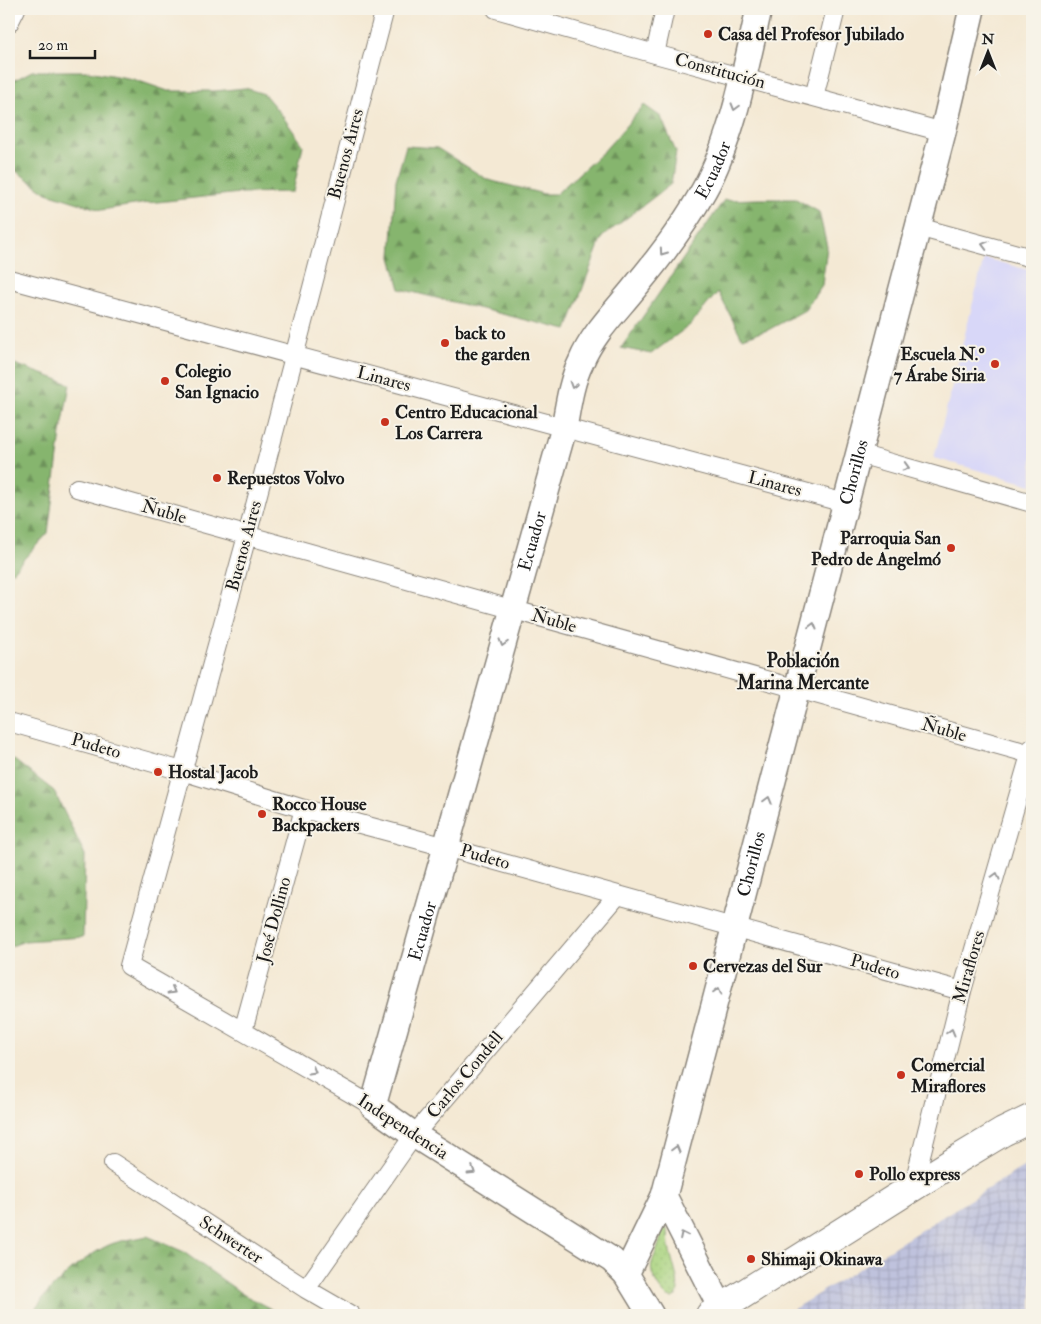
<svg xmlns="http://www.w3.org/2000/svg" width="1041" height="1324" font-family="'IM FELL Double Pica',serif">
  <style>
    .built { fill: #d8d7f8 }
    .industrial { fill: url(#industrial-grid) }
    .grass { fill: url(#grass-dots); stroke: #62784e }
    .forest { fill: url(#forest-firs); stroke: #516845 }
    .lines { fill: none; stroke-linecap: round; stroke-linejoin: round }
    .street-casing { stroke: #888278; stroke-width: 20 }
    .secondary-casing { stroke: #888278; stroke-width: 28 }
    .primary-casing { stroke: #888278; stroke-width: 30 }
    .street { stroke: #fff; stroke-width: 18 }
    .secondary { stroke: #fff; stroke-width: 25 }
    .primary { stroke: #fff; stroke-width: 28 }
    .oneway { stroke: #999 }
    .poi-dot { fill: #c8321e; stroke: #f7f3e8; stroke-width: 2 }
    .labels { text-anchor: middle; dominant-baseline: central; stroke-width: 4; stroke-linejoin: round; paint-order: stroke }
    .poi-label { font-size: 18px; font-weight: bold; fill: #1c1c1c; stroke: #f7f3e8; text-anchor: start }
    .street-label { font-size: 18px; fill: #1c1c1c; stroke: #f7f3e8 }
    .neighbourhood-label { font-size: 19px; font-weight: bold; fill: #1c1c1c; stroke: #f7f3e8 }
  </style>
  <defs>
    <pattern id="industrial-grid" width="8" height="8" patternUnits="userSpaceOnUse" patternTransform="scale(1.25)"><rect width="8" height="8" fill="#bfc2dd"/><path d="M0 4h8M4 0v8" fill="none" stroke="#a4a6bd"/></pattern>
    <pattern id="grass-dots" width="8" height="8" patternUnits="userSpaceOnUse" patternTransform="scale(1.25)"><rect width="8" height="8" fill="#a9d37f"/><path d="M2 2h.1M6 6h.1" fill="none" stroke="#91b56d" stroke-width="1.8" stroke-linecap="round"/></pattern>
    <pattern id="forest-firs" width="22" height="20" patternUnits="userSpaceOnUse" patternTransform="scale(1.25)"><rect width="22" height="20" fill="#86b56e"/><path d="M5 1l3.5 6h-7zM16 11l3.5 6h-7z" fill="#6d925a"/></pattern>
  </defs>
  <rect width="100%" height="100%" fill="#f7f3e8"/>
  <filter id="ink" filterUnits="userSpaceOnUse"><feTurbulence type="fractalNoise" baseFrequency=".02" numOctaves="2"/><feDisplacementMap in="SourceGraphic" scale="10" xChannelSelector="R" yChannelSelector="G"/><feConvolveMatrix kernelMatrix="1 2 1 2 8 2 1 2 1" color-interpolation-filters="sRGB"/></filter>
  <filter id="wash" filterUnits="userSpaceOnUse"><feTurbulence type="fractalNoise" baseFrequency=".0096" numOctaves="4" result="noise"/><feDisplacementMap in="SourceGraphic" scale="20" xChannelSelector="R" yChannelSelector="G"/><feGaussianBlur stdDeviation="1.12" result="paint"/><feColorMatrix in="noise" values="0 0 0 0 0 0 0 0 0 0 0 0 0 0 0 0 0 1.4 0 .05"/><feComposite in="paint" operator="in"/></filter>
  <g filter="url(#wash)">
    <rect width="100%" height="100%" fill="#f4e9d4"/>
    <path class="built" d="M 984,258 L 1032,271 L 1032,485 L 934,458 Z"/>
    <path class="industrial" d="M 1032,1162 L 1032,1315 L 784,1315 L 1013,1173 Z"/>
    <path class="grass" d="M 663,1225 L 668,1231 L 669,1248 L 677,1278 L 678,1291 L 676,1296 L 672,1298 C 666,1297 664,1294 660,1289 C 644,1264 654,1264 660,1240 C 661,1234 660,1230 663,1225 Z"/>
    <path class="forest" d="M 32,71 L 88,71 L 133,79 L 168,91 L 215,91 L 245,88 L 264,94 L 281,114 L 303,145 L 293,192 L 240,193 L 148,203 L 101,210 L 47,193 L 9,166 L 9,83 Z
      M 644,105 L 661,117 L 676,152 L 671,184 L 602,237 L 567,330 L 400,289 L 391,257 L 396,180 L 406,146 L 437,148 L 488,180 L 544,194 L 556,194 L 604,151 Z
      M 758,199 L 796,199 L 819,212 L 827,247 L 822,285 L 805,310 L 768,330 L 742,338 L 718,292 L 690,325 L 651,354 L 621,348 L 724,200 Z
      M 9,362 L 70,384 L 61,433 L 48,533 L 9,575 Z
      M 9,756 L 54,791 L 85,855 L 83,937 L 25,941 L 9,947 Z
      M 147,1236 L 182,1251 L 244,1295 L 283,1315 L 33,1315 C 41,1292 86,1255 109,1245 C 120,1240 135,1239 147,1236 Z"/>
  </g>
  <g filter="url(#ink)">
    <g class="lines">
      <defs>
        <path id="street" d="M 496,9 L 655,54 L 943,132
          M 9,23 L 16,9
          M 655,54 L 665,9
          M 814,97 L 836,9
          M 918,227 L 1032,258
          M 9,279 L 845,503
          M 859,454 L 1032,503
          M 77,488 L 1031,754
          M 9,722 L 182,771 L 304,809 L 446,847 L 962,991
          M 243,1031 L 304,809
          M 373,1106 L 129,966 L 247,536 L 385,9
          M 113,1163 L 306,1289 L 351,1315
          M 913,1187 L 962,991 L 1032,748
          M 306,1289 L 414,1135 L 618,895"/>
        <g id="secondary">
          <path d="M 664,1196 L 721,1308"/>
          <path id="s1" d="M 626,1274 L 664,1196 L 943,132 L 972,9"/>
          <path id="s2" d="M 651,1315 L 626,1274 L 612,1260 L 414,1135 L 373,1106 L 564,428 C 568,406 571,382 581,362 C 593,333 617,310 636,286 C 661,256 685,224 704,190 C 733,138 746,66 759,9"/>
        </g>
        <path id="primary" d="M 710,1315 L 948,1165 L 1003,1132 L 1032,1118"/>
      </defs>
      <use href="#street" class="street-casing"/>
      <use href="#secondary" class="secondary-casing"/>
      <use href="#primary" class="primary-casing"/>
      <use href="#street" class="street"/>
      <use href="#secondary" class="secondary"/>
      <use href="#primary" class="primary"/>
    </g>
    <defs><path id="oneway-chevron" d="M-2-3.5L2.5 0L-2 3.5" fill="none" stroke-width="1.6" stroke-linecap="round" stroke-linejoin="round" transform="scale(1.25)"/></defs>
    <g class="oneway">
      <use href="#oneway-chevron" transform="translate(735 107) rotate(106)"/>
      <use href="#oneway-chevron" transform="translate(985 245) rotate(-165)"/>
      <use href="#oneway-chevron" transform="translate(663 252) rotate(125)"/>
      <use href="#oneway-chevron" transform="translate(573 385) rotate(108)"/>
      <use href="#oneway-chevron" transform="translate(906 467) rotate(16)"/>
      <use href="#oneway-chevron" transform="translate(813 626) rotate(-75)"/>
      <use href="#oneway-chevron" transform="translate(503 643) rotate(106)"/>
      <use href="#oneway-chevron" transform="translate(768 800) rotate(-75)"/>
      <use href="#oneway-chevron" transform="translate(996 876) rotate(-74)"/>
      <use href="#oneway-chevron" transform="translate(172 991) rotate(30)"/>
      <use href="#oneway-chevron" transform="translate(718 991) rotate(-75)"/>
      <use href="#oneway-chevron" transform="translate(951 1032) rotate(-75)"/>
      <use href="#oneway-chevron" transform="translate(313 1071) rotate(30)"/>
      <use href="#oneway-chevron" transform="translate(676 1149) rotate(-75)"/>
      <use href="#oneway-chevron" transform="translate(472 1171) rotate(32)"/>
      <use href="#oneway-chevron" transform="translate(683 1235) rotate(-116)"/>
    </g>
  </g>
  <g class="poi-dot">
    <circle cx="708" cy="34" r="5"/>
    <circle cx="445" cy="343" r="5"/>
    <circle cx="995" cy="364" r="5"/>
    <circle cx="165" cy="381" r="5"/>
    <circle cx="385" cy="422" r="5"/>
    <circle cx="217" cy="478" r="5"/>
    <circle cx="951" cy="548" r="5"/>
    <circle cx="158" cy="772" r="5"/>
    <circle cx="262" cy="814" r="5"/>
    <circle cx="693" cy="966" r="5"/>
    <circle cx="901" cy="1075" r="5"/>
    <circle cx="859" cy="1174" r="5"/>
    <circle cx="751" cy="1259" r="5"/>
  </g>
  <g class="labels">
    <g class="poi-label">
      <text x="718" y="34">Casa del Profesor Jubilado</text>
      <text x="455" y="333">back to<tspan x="455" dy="21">the garden</tspan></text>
      <text x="985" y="354" text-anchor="end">Escuela N.º<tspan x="985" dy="21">7 Árabe Siria</tspan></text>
      <text x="175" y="371">Colegio<tspan x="175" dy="21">San Ignacio</tspan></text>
      <text x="395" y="412">Centro Educacional<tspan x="395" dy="21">Los Carrera</tspan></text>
      <text x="227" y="478">Repuestos Volvo</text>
      <text x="941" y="538" text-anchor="end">Parroquia San<tspan x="941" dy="21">Pedro de Angelmó</tspan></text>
      <text x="168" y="772">Hostal Jacob</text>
      <text x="272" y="804">Rocco House<tspan x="272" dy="21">Backpackers</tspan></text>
      <text x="703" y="966">Cervezas del Sur</text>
      <text x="911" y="1065">Comercial<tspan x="911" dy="21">Miraflores</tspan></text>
      <text x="869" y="1174">Pollo express</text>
      <text x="761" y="1259">Shimaji Okinawa</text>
    </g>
    <g class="street-label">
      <text transform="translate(720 71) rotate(15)">Constitución</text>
      <text transform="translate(346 154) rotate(-75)">Buenos Aires</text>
      <text stroke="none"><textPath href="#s2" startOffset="1359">Ecuador</textPath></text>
      <text transform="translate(384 379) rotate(15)">Linares</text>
      <text stroke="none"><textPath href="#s1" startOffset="835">Chorillos</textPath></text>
      <text transform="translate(775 484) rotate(15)">Linares</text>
      <text transform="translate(164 512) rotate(16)">Ñuble</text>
      <text stroke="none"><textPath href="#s2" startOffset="939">Ecuador</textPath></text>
      <text transform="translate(244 546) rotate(-75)">Buenos Aires</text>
      <text transform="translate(554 621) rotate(16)">Ñuble</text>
      <text transform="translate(944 730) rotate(16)">Ñuble</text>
      <text transform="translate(96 746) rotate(16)">Pudeto</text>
      <text transform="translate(485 857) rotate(16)">Pudeto</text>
      <text stroke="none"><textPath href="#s1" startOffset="430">Chorillos</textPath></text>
      <text transform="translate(274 920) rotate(-75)">José Dollino</text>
      <text stroke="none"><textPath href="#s2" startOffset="534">Ecuador</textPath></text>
      <text transform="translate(875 967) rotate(16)">Pudeto</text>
      <text transform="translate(969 967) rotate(-74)">Miraflores</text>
      <text transform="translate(465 1075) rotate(-50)">Carlos Condell</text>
      <text transform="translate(403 1127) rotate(33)">Independencia</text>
      <text transform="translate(231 1240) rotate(33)">Schwerter</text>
    </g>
    <g class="neighbourhood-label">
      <text x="803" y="661">Población<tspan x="803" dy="22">Marina Mercante</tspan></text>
    </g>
  </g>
  <rect width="1041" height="1324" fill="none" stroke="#f7f3e8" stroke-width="30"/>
  <g transform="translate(988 52)" stroke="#f7f3e8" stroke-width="4" paint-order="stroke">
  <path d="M0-4L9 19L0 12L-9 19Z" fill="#1c1c1c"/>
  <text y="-8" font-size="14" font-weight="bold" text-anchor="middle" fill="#1c1c1c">N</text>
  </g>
  <path d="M30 50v8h65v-8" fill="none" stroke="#1c1c1c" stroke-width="2.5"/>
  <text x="38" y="50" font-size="15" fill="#1c1c1c" stroke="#f7f3e8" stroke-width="4" paint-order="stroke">20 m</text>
</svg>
